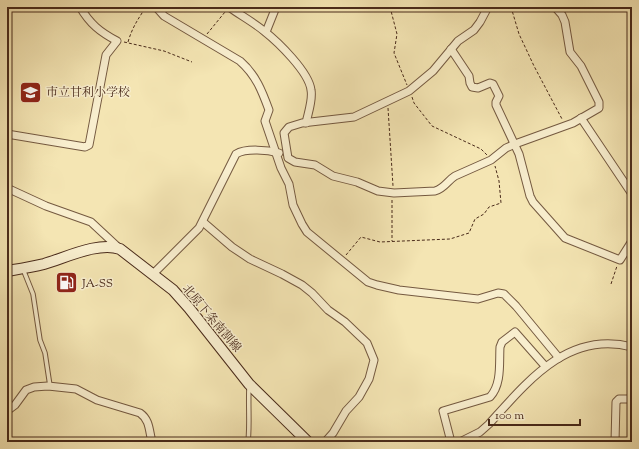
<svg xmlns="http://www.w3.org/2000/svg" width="639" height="449" font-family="'Sorts Mill Goudy','Noto Serif JP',serif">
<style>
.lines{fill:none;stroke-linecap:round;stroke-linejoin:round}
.lane-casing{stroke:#745940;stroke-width:5.5}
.street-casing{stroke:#745940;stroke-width:9}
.secondary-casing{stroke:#492a1a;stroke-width:12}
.path{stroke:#492a1a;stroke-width:1;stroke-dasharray:3 2;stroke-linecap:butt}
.lane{stroke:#f8eece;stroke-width:3.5}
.street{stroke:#f8eece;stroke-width:7}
.secondary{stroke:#f8eece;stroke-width:10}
.labels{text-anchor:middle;stroke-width:3;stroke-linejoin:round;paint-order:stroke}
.poi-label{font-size:12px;fill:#492a1a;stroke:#f8eece;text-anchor:start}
.street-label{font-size:12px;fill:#492a1a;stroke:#f8eece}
</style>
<rect width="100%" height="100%" fill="#f4e5b3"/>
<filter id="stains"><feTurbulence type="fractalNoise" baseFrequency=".005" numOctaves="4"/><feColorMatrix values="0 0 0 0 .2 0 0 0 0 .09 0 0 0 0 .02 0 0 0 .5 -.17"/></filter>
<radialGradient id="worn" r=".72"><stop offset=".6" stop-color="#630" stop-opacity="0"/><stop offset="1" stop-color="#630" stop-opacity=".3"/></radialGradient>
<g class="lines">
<defs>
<g id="lane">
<polyline points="23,269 33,294 40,340 45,353 50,386"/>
<path d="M248 442C250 424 248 406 249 387"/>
</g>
<g id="street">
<path d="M156 7 164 16 240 61C256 75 262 91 269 110L265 121 281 168 289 184 293 205 302 224 307 232 368 282 377 285 399 290 478 299 498 293 504 294 516 306 559 358"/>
<path d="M229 7C240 15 253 22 264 31 278 42 309 72 311 90 313 100 308 113 306 123"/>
<path d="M488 7 480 22 474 30 458 41 433 71 409 91 354 117 302 123 289 127 284 133 288 158 295 162 315 165 333 176 357 182 378 191 394 193 435 191C445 188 447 181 455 176L491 160 506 148 515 144 573 123 599 108V102L581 66 570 52 565 22 562 15 555 7"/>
<polyline points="266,32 276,7"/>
<polyline points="451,49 469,76 470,83 472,87 478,88 490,83 493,84 499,96 496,102 496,105 519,154 530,196 533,202 565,238 620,260 632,241"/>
<polyline points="581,118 632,194"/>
<path d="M7 134 85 147 89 145 106 55 117 41C100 32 90 24 80 7"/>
<polyline points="7,188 46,206 91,222 120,249"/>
<polyline points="203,222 232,247 250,259 282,274 302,285 312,293 328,310 345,322 367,343 374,360 369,379 359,397 346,411 333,433 325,442"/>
<path d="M153 274 199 228 236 154C246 148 268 150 279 153"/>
<path d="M7 411 15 405 26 390 34 387 48 386 76 389 97 400 140 413C150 420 149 431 152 442"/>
<polyline points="295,442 304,439"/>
<path d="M451 442 443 411 490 397C502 384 499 363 500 347L502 342 515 332 545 366"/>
<path d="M460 442 480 432 489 424C527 382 568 330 632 347"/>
<polyline points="615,442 616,402 619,399 632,399"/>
</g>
<path id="secondary" d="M7 271C19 269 32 267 44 264 65 258 99 241 120 249L173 290 189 308 249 384 308 442"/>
</defs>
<use href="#lane" class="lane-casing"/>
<use href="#street" class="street-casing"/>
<use href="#secondary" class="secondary-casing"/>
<g class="path">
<polyline points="390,7 397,34 394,53 407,85"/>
<polyline points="511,7 519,34 534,66 562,119"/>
<polyline points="207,34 225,12"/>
<polyline points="124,42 164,51 192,62"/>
<path d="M128 42C132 28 138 19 146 7"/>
<polyline points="412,97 414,103 432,126 481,149 487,155"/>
<polyline points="388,108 393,186"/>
<polyline points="392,200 392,241"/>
<polyline points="346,255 361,237 380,242 450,239 469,233 475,219 484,214 489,207 501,203 499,181 495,166"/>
<polyline points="611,284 617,266"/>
</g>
<use href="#lane" class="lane"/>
<use href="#street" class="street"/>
<use href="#secondary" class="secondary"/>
</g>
<defs>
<symbol id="school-square" viewBox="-11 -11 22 22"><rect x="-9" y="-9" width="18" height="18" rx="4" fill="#8f2418" stroke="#f8eece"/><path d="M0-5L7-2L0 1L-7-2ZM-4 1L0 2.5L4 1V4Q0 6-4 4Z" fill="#fff"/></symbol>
<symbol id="fuel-square" viewBox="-11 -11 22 22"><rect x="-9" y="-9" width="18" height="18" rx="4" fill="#8f2418" stroke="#f8eece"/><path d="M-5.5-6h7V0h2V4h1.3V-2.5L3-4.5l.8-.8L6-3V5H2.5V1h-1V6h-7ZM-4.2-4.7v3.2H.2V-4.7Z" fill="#fff"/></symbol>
</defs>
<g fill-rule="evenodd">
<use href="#school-square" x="18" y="80" width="25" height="25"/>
<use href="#fuel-square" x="54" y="270" width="25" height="25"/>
</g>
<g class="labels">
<g class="poi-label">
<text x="46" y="96">市立甘利小学校</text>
<text x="82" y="287">JA-SS</text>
</g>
<g class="street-label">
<text transform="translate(212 318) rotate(50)" y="4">北原下条南割線</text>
</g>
</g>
<rect width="639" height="449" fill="none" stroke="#f4e5b3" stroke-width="24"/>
<rect x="8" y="8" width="623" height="433" fill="none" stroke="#492a1a" stroke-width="2"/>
<rect x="12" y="12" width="615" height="425" fill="none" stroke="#492a1a"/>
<path d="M489 419v6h91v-6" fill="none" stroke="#492a1a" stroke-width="2"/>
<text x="495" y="419" font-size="12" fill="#492a1a" stroke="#f8eece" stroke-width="3" paint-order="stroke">100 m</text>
<rect width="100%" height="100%" filter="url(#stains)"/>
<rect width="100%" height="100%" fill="url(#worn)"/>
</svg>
